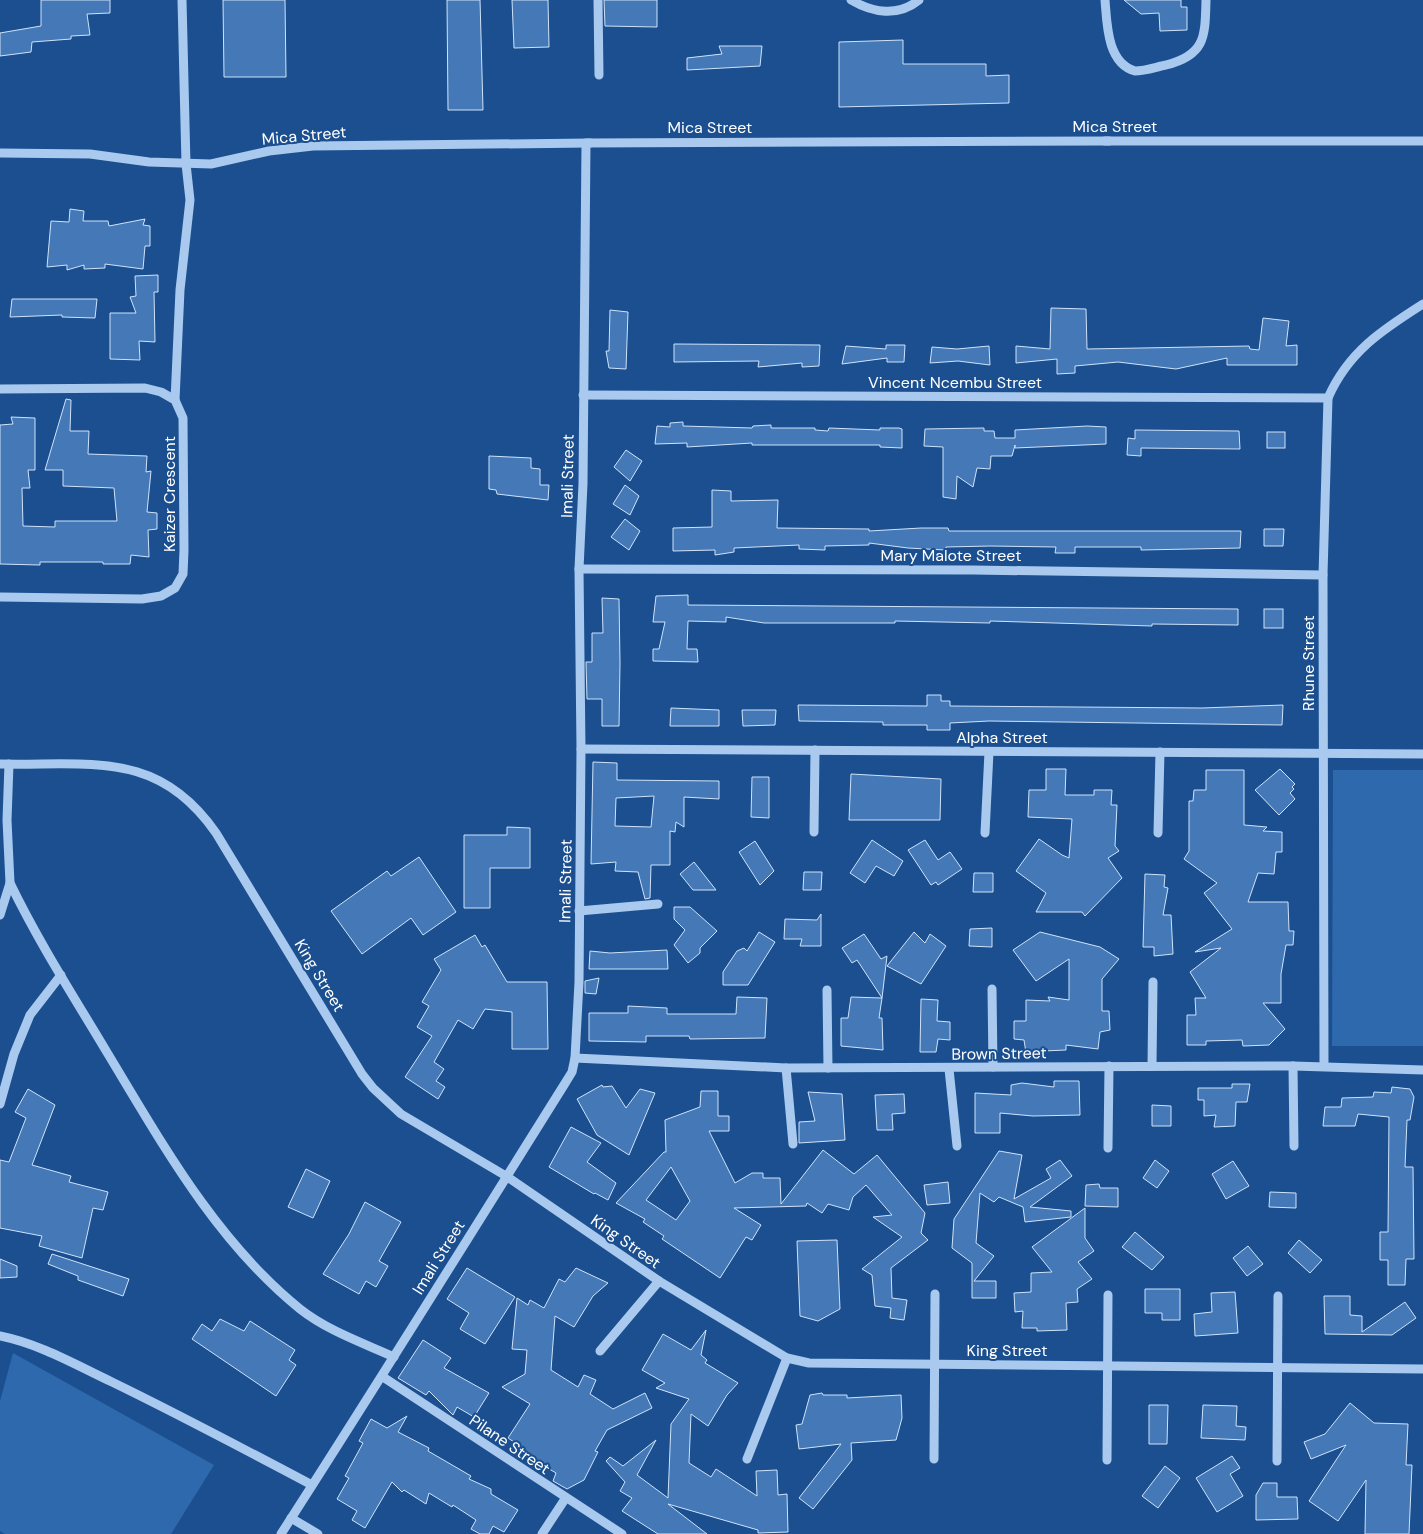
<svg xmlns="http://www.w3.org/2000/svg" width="1423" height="1534" font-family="'DM Sans',sans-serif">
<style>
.green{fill:#2e69ad}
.building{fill:#4478b7;stroke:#cfe3fa;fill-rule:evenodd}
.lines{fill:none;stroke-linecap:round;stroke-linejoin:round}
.minor{stroke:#a9c9ee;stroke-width:9}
.labels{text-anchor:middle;stroke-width:4;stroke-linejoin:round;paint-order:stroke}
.street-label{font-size:16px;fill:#fff;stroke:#1b4f8f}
</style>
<rect width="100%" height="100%" fill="#1b4f8f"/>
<g class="green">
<polygon points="1333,770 1423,770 1423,1046 1332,1046"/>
<polygon points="13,1353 214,1465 171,1534 5,1534 0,1531 0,1401"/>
</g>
<g class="building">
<polygon points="41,0 110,0 110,13 87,14 90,35 71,36 71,39 32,42 31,52 0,56 0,33 41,26"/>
<polygon points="223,0 285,0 286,77 224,77"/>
<polygon points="447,0 480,0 483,110 448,110"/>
<polygon points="512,0 548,0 549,47 514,48"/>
<polygon points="604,0 657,0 657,27 605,26"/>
<polygon points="1124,0 1181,0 1181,7 1187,7 1187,30 1160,31 1159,13 1141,14"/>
<polygon points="903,40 903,64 986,64 986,76 1009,75 1009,103 839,107 839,42"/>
<polygon points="719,46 762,46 760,66 687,70 687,58 722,54"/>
<polygon points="70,209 84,211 83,221 108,221 109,226 145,219 143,225 150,226 150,246 145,246 143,269 105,264 105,268 84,269 84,265 67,270 67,265 47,267 51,221 69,222"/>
<polygon points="158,275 158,292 154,292 155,342 139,341 140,360 110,359 110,313 136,313 130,297 136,296 135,276"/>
<polygon points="12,299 97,299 95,318 62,317 62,315 10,317"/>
<polygon points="1051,308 1086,309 1087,349 1249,346 1250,349 1259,350 1263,318 1289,321 1286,346 1297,345 1297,365 1227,365 1227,358 1176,369 1118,362 1075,366 1075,373 1057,374 1057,359 1016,363 1016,346 1050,349"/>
<polygon points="610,310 628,312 626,369 609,368 606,351 609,351"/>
<polygon points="674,344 820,345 819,366 802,367 802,363 758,367 759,361 674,362"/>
<polygon points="886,345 905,345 904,362 887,362 887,358 842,364 846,346 886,349"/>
<polygon points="989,346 990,365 958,361 930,363 932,347 957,349"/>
<polygon points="66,399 71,400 70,431 89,431 88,454 147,456 146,472 151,471 147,512 157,513 157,529 148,530 149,557 131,555 130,564 103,564 103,562 40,562 40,565 0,564 0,425 13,424 11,417 35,418 35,470 28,470 30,488 22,488 23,526 55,527 55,521 117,521 114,488 63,486 63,470 45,470"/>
<polygon points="683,422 683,426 752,428 753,426 771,425 771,428 815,428 815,430 828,431 829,428 880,430 880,428 899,428 902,429 902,448 880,447 880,445 752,445 752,443 687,447 687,443 655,444 657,426 670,427 670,423"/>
<polygon points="1087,426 1106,427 1106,444 1015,448 1015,445 1012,456 991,456 990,469 977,468 973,487 957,476 956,499 943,497 943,447 924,446 925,429 984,428 984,431 994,431 995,438 1015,438 1015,430"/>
<polygon points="1135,430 1239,431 1240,449 1141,448 1141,456 1127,455 1128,438 1135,439"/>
<rect x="1267" y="432" width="18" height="16"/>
<polygon points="626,450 642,461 630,481 614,467"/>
<polygon points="489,456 531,458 531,468 540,469 540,485 549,485 548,500 497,494 496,490 489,489"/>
<polygon points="625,485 639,496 630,515 613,504"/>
<polygon points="712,490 731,491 731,501 778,500 777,528 869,529 869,531 921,528 948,528 949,531 1241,531 1240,548 1141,550 1141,547 1075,547 1075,553 1055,553 1056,547 990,546 946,547 946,550 908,548 869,543 869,545 825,546 825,550 799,549 799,545 734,548 734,552 715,555 715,550 673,551 673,528 712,527"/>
<polygon points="625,519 640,531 629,550 611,537"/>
<polygon points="1264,529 1284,529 1283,546 1264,546"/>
<polygon points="688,595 688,605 1238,609 1238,625 1152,624 1152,626 990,621 990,623 895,621 895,623 764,623 726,617 726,622 688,621 687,649 697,649 698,662 653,661 653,649 659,649 665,622 653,622 656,596"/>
<polygon points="602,598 619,599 620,663 619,726 602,726 602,699 587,699 586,662 592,662 592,633 603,633"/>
<rect x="1264" y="609" width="19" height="19"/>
<polygon points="927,695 941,695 941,701 950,701 950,706 1202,708 1283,705 1282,725 989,721 950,723 950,730 927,730 927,725 883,725 883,722 799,721 798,705 927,706"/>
<polygon points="671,708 719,710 719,726 670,726"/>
<polygon points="742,710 776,710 775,725 743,726"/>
<path d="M593 762 617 763V780L719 781V799L684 797V827L676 822 675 832 670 831V865H651L650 898 645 899 638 872 615 871 616 862 591 864ZM654 796 651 827 615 826 616 798Z"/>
<polygon points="1046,769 1066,769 1065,795 1094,795 1094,790 1112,790 1111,805 1117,805 1115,846 1119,851 1108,858 1122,878 1085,916 1082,912 1036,912 1046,893 1016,871 1039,839 1062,855 1069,858 1072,819 1028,817 1029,790 1046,790"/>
<polygon points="1280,769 1295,784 1292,787 1294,789 1290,793 1295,799 1279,815 1255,790"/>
<polygon points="1206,770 1244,770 1244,825 1267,827 1263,831 1282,832 1282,852 1276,852 1274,874 1258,873 1248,902 1288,902 1289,931 1294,931 1293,945 1286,945 1281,974 1281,1003 1263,1003 1285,1029 1269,1045 1243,1046 1242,1040 1206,1041 1206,1045 1187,1045 1187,1015 1196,1015 1195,998 1206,998 1190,972 1221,948 1195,952 1232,929 1204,893 1217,883 1184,859 1189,851 1189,801 1193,801 1194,790 1206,790"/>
<polygon points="851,774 941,779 940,820 849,820"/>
<polygon points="752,777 769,777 769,818 751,817"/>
<polygon points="507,827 530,828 530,868 490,868 490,908 464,908 464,835 507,835"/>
<polygon points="872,840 903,861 894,876 876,866 865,883 850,873"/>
<polygon points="925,840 938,860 950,852 962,869 938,885 936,882 931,885 908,850"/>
<polygon points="755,841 774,871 760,885 739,852"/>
<polygon points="419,857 456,912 423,935 411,918 362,954 331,911 387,871 391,876"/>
<polygon points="694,862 716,890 693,890 680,874"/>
<polygon points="804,872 822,872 821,890 803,890"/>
<polygon points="974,873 993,873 993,892 973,892"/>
<polygon points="1145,874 1165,875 1164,887 1168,888 1163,915 1171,915 1173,954 1154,956 1154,947 1143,947"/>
<polygon points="674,907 690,907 717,931 700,948 700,953 688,963 674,945 685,930 674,919"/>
<polygon points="821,914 821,946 800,946 802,939 784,939 785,919 817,920"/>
<polygon points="992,928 992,947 969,946 970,929"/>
<polygon points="759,932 775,942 748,985 723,985 723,972 737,951 744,948 747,951"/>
<polygon points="914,932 925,943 930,934 946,946 921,984 887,966"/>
<polygon points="1040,932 1100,947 1119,959 1102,979 1102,1011 1109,1011 1110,1030 1100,1032 1098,1049 1066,1045 1066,1050 1043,1051 1043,1055 1026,1053 1024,1040 1014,1039 1014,1021 1026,1021 1026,1000 1050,1001 1048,997 1069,1000 1069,959 1036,981 1013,950"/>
<polygon points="864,934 881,959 887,956 882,998 857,960 852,963 842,948"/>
<polygon points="475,935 482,947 485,945 507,982 547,982 548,1049 512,1049 512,1012 485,1009 473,1029 458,1020 434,1062 444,1069 436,1081 445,1087 438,1099 405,1077 432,1036 417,1027 429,1006 422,1002 441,970 434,959"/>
<polygon points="667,950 668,969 589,969 590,951 610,953"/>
<polygon points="599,978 596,994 585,993 585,981"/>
<polygon points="737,997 767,998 765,1038 690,1039 689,1036 646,1036 646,1042 589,1041 589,1013 628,1013 628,1006 667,1008 667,1014 736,1014"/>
<polygon points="851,997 882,998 879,1018 882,1018 883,1050 841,1046 841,1018 848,1018"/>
<polygon points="921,999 938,1000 937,1021 950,1022 950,1040 938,1039 936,1052 920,1052"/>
<polygon points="1054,1081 1079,1081 1080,1115 1033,1116 1000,1113 1000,1133 975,1133 975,1093 1011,1095 1011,1085 1022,1083 1054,1087"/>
<polygon points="1232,1084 1250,1084 1247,1102 1236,1102 1235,1126 1214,1127 1216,1115 1204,1116 1204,1100 1198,1100 1198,1088 1232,1088"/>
<polygon points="602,1085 603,1087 612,1086 626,1108 640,1089 655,1093 629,1155 597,1135 577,1099"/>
<polygon points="1392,1087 1410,1089 1414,1097 1410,1120 1407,1120 1405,1167 1413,1167 1414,1259 1406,1259 1405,1285 1388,1285 1388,1260 1380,1260 1380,1232 1388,1232 1389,1117 1358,1114 1355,1126 1323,1126 1325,1107 1341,1107 1342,1098 1373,1097 1374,1092 1391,1093"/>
<polygon points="28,1089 55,1105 32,1165 71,1176 69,1182 108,1192 103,1210 93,1208 82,1258 39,1246 42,1236 0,1228 0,1160 9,1162 26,1118 15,1112"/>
<path d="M701 1091H718V1116H729V1131H709L735 1183 752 1173H763V1178H780L781 1204 823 1150 854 1174 877 1155 925 1213 921 1233 928 1240 891 1268 892 1298 907 1300 904 1320 890 1318 891 1308 875 1306 872 1275 862 1269 902 1237 873 1217 892 1215 866 1185 853 1197 849 1210 828 1204 822 1213 807 1203 806 1206 734 1208 761 1225 752 1240 746 1237 720 1278 662 1239 664 1236 643 1222 645 1219 616 1203 664 1152H666L665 1120 700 1107ZM671 1167 690 1201 676 1220 646 1200Z"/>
<polygon points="808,1092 842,1094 845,1140 799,1143 799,1122 815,1121"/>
<polygon points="904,1094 905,1113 892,1114 893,1130 877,1130 875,1095"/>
<polygon points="1152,1105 1171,1106 1171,1126 1152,1126"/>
<polygon points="571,1127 601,1143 587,1162 616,1183 608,1200 595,1193 594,1194 549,1167"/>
<polygon points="999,1151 1022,1155 1014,1199 1051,1178 1046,1169 1060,1160 1072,1176 1030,1207 1071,1211 1071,1217 1025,1222 1023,1207 999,1197 994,1202 980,1193 976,1243 994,1256 974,1281 996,1281 996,1298 972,1298 972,1263 952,1248 954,1219"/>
<polygon points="1155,1160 1169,1171 1157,1188 1143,1178"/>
<polygon points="1233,1161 1249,1186 1226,1199 1212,1174"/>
<polygon points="306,1169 330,1181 313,1218 288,1207"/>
<polygon points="948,1182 950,1203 927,1205 924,1185"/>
<polygon points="1099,1184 1100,1188 1118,1188 1118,1207 1085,1206 1086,1185"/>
<polygon points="1270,1192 1296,1193 1296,1208 1269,1207"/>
<polygon points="365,1202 401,1222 379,1261 388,1266 376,1287 366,1281 359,1294 323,1274 349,1234"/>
<polygon points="1085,1208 1085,1238 1094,1251 1078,1262 1092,1279 1077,1289 1078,1302 1066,1303 1067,1330 1037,1331 1037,1328 1022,1328 1023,1311 1015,1312 1014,1293 1031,1292 1031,1273 1052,1272 1032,1247"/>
<polygon points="1135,1232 1164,1257 1152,1270 1122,1247"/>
<polygon points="837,1240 840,1309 818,1321 800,1316 797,1241"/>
<polygon points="1299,1240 1322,1260 1310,1273 1288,1253"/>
<polygon points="1248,1246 1263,1264 1247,1276 1233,1258"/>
<polygon points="52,1254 129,1279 123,1296 78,1280 78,1276 48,1264"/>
<polygon points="0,1259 17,1266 17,1277 0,1278"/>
<polygon points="467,1268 515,1297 485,1344 460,1329 469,1313 447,1299"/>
<polygon points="576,1268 608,1283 593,1296 574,1327 555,1316 551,1370 578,1387 584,1375 596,1380 590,1394 613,1409 645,1393 652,1408 607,1430 595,1451 598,1452 584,1480 567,1489 553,1481 556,1473 522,1453 523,1448 508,1438 530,1404 502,1387 525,1374 527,1350 512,1349 517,1298 528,1305 530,1300 544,1308 559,1279 565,1282"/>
<polygon points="1145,1289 1180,1289 1180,1320 1162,1320 1162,1313 1145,1313"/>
<polygon points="1235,1292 1238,1333 1195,1336 1194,1314 1212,1312 1211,1293"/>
<polygon points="1324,1296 1350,1296 1350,1315 1362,1316 1362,1332 1405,1302 1416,1318 1392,1335 1325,1334"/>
<polygon points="220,1319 244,1331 250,1321 295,1350 289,1360 296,1365 276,1396 192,1339 202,1324 212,1331"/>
<polygon points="706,1330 701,1355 707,1360 705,1363 738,1383 727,1395 708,1426 691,1414 689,1463 711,1477 716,1469 757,1496 756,1471 777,1470 778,1495 787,1494 788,1532 758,1533 758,1530 668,1504 707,1534 658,1534 622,1511 632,1498 620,1491 625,1482 606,1461 610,1457 623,1466 656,1440 637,1475 668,1498 671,1424 689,1399 656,1388 665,1383 642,1370 663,1334 691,1350"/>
<polygon points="423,1340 451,1358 444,1368 489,1393 474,1417 457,1407 453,1415 429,1391 426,1395 398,1378"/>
<polygon points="822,1393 823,1395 847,1395 847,1398 901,1395 902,1418 896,1440 851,1443 852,1460 813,1509 799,1498 841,1444 799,1449 796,1425 802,1424 810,1395"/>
<polygon points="1350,1403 1374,1423 1408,1424 1406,1465 1412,1465 1409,1534 1365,1534 1366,1480 1338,1521 1309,1501 1346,1445 1311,1459 1304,1442 1325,1434"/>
<polygon points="1149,1405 1168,1405 1167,1444 1149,1444"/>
<polygon points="1203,1405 1237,1406 1236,1426 1246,1427 1245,1440 1201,1438"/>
<polygon points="407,1416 398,1432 429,1448 428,1451 471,1476 469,1479 491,1489 491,1494 518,1510 504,1532 493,1526 489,1534 480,1534 471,1529 476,1520 453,1505 452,1507 429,1493 426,1504 404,1490 402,1492 392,1482 365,1528 352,1520 357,1511 337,1499 349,1478 345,1476 363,1443 359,1441 371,1419 387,1428"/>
<polygon points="1232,1456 1240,1468 1230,1474 1243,1496 1217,1512 1196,1478"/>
<polygon points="1165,1466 1180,1478 1158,1508 1142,1496"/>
<polygon points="1263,1483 1277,1483 1277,1497 1297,1497 1298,1519 1256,1520 1256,1495"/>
</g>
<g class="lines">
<g class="minor">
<polyline points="598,0 599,75"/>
<path d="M851 0C873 13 898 17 919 0"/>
<path d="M1105 0C1107 24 1107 63 1135 71 1145 71 1156 67 1166 65 1206 55 1205 36 1206 0"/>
<polyline points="1105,141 1423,141"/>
<polyline points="0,153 90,154 149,162 211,164 269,151 313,146 590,143"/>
<polyline points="0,389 145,388 161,392 175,400 183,418 184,550 183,574 175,588 161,596 142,599 0,597"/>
<polyline points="583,395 1328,398"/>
<polyline points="175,400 180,290 190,200 186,164 182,0"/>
<polyline points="579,569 973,570 1323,575"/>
<polyline points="581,749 1423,754"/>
<path d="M0 764C90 766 158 749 216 833L362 1074 373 1088 401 1114 506 1176 659 1281 787 1358 809 1363 1423 1369"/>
<polyline points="814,832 815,750"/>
<polyline points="985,833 989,752"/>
<polyline points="1158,833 1160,752"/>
<path d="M10 883C39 943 74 997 108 1054 163 1145 216 1241 300 1309 328 1331 363 1343 394 1357"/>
<polyline points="579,911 658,904"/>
<polyline points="0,915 10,883 7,820 9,764"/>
<polyline points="992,989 993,1067"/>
<polyline points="827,990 828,1068"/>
<polyline points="575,1058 786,1068 1293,1066 1423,1070"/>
<polyline points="1152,1066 1153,982"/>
<polyline points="1293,1066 1294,1146"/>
<path d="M1324 1066 1323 575 1328 398C1348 352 1382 330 1423 304"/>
<polyline points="786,1068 793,1144"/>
<polyline points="949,1069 957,1146"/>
<polyline points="0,1104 14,1054 30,1015 61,975"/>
<polyline points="1108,1148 1109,1066"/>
<path d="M0 1336C40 1344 76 1365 112 1382 180 1415 246 1450 312 1485"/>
<polyline points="600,1351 659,1281"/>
<polyline points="383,1377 622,1534"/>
<polyline points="747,1459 787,1358"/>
<polyline points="934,1459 935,1294"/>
<polyline points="1107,1460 1108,1295"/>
<polyline points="1277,1461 1278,1296"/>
<polyline points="291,1518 318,1534"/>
<path d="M281 1534C377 1385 470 1235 564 1085L572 1072 575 1058 579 982 581 749 579 569 583 484 586 143 1109 141"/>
<polyline points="542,1534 565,1499"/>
</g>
</g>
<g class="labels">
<g class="street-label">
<text x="1115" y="132">Mica Street</text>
<text x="710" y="133">Mica Street</text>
<text transform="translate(304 135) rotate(-5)" y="6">Mica Street</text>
<text x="955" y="388">Vincent Ncembu Street</text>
<text transform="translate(567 476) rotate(-89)" y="6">Imali Street</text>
<text transform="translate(169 494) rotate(-90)" y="6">Kaizer Crescent</text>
<text x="951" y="561">Mary Malote Street</text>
<text transform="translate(1308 663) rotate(-90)" y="6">Rhune Street</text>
<text x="1002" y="743">Alpha Street</text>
<text transform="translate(565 881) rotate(-89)" y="6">Imali Street</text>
<text transform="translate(320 975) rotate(59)" y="6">King Street</text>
<text transform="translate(999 1053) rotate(-1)" y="6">Brown Street</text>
<text transform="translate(626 1241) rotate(35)" y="6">King Street</text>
<text transform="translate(438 1257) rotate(-58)" y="6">Imali Street</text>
<text x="1007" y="1356">King Street</text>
<text transform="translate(510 1444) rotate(34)" y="6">Pilane Street</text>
</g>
</g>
</svg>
